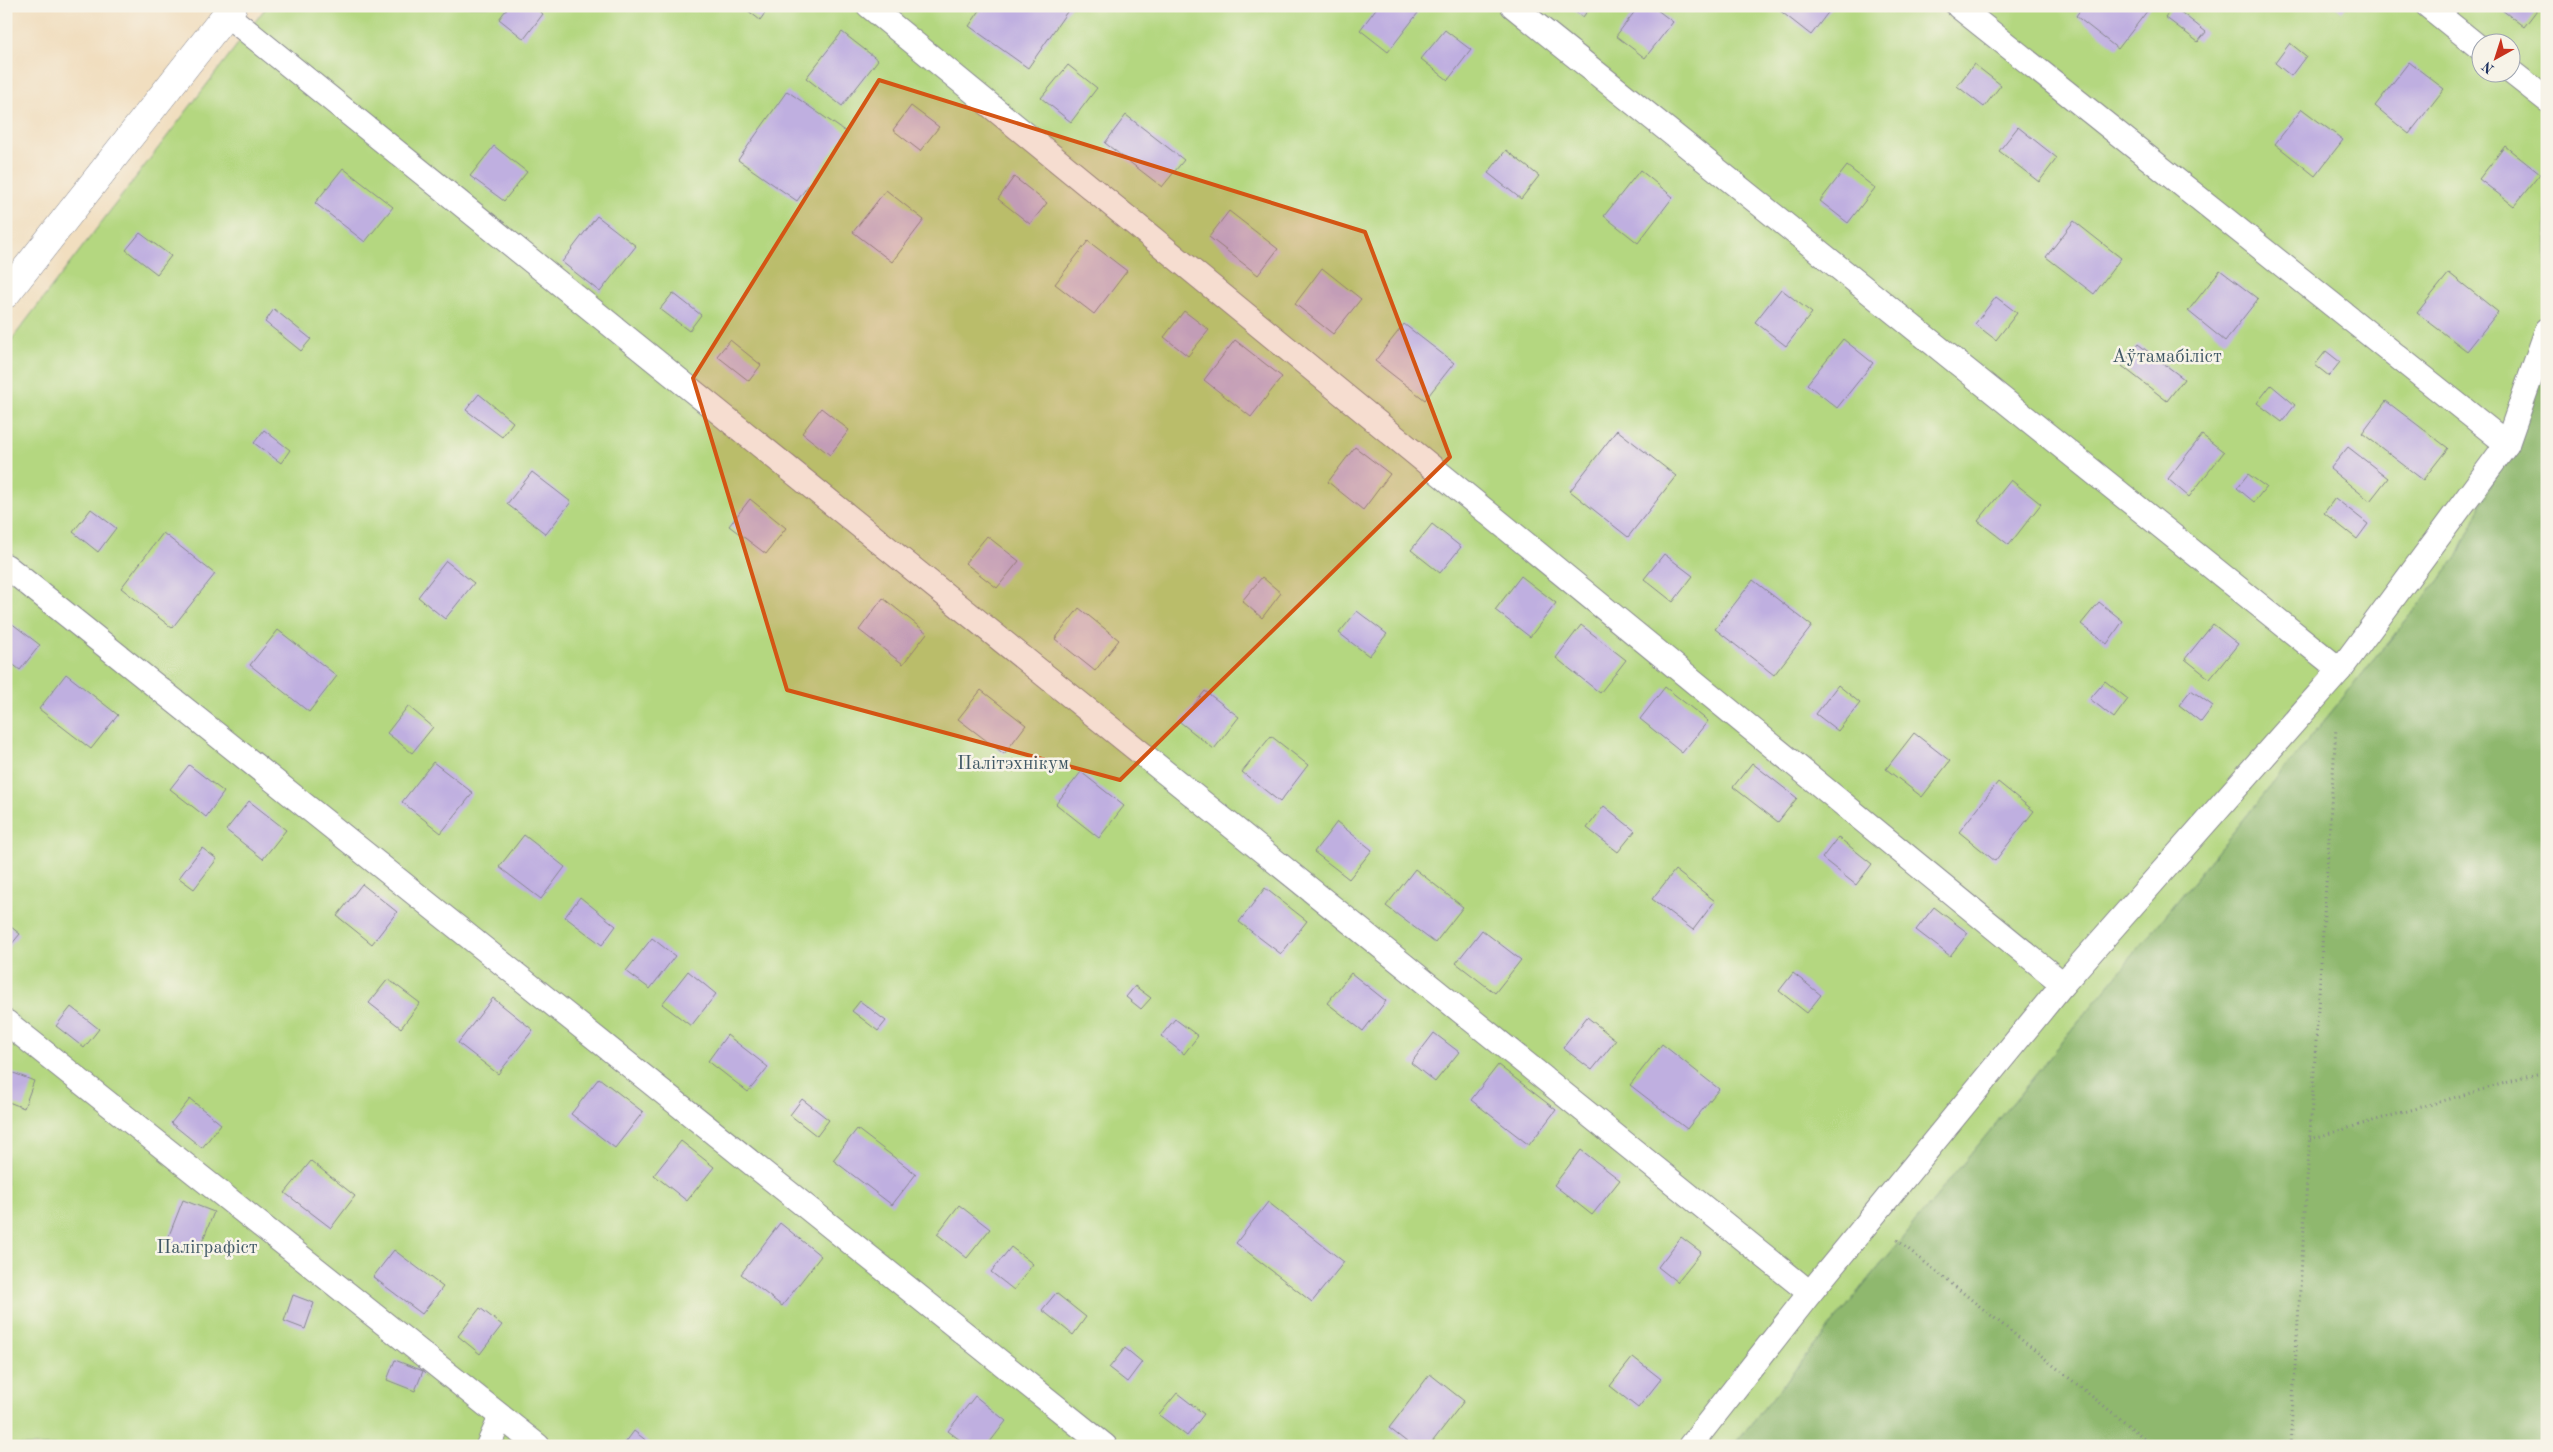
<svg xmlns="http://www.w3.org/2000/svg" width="2553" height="1452" font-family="'Old Standard TT',serif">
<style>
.green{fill:#b4d780;stroke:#68836f;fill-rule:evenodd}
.forest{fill:#8fb86e;stroke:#557466}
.building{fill:#bfafe0}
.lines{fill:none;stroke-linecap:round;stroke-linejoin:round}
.lane-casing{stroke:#86868e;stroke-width:26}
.street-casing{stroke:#86868e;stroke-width:29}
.path{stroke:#86868e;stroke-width:3;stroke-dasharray:1 4;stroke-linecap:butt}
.lane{stroke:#fff;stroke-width:24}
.street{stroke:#fff;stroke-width:28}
.marked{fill:#d45514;fill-opacity:0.2;stroke:#d45514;stroke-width:4;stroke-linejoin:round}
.labels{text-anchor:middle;stroke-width:5;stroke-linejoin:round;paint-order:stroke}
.park-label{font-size:19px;fill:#415966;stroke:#f7f3e8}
</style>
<rect width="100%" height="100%" fill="#f7f3e8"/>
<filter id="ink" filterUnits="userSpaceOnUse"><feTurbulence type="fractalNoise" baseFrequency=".02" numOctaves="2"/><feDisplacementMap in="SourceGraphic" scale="10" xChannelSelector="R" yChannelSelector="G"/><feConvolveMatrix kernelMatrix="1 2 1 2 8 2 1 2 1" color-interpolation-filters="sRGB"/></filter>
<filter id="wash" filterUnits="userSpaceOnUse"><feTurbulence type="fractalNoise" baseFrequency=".0096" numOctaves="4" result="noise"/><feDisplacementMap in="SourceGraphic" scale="20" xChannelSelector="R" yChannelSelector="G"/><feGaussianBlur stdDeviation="1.12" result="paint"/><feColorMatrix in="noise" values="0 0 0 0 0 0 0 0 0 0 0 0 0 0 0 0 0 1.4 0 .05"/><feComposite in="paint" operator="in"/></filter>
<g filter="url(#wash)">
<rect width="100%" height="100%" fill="#f1debf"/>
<path class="green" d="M267 6H2547V365L2456 559 1733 1446H6V347ZM2480 42H2510V72H2480Z"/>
<polygon class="forest" points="2547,365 2547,1446 1733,1446 2456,559"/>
<g id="blocks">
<g class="building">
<polygon points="509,6 534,6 543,14 524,39 499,19"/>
<polygon points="742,6 770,6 760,20"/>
<polygon points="983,6 1071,6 1028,68 969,26"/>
<polygon points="1378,6 1409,6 1418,13 1388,52 1360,30"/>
<polygon points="1568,6 1591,6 1583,17"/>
<polygon points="1639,6 1652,6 1673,22 1645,58 1616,36"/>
<polygon points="1774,6 1833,6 1811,35"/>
<polygon points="2083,6 2151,6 2118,49 2076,16"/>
<polygon points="2173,6 2206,32 2198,42 2165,17"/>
<polygon points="2336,6 2346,6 2342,11"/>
<polygon points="2497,6 2540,6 2524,27"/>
<polygon points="1445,30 1471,50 1448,80 1421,59"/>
<polygon points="842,32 878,60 842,106 806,78"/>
<polygon points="2290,43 2306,56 2291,76 2275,63"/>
<polygon points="2409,62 2444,89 2409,134 2375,106"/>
<polygon points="1974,64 2001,85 1984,107 1957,86"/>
<polygon points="1068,65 1097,88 1071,122 1041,98"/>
<polygon points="787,91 846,132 797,201 738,160"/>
<polygon points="911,106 939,127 920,151 893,130"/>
<polygon points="2302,109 2343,140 2315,176 2275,144"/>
<polygon points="1126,115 1184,160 1162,187 1105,143"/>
<polygon points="2018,127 2057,158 2039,182 1999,151"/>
<polygon points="494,146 527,172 504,201 470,176"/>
<polygon points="2505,146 2540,174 2514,206 2479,179"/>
<polygon points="1506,150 1539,176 1521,199 1488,173"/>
<polygon points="1847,166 1875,188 1848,223 1820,201"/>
<polygon points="343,168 393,207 365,242 315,203"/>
<polygon points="1640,170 1673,197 1638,243 1604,216"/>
<polygon points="1014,177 1047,203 1030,224 998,199"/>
<polygon points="886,190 924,220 892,262 853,232"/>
<polygon points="1229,211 1278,249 1258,275 1209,237"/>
<polygon points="597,216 636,246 600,292 562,262"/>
<polygon points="2074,221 2121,258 2094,294 2046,257"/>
<polygon points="140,233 171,256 157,274 126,250"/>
<polygon points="1088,241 1127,271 1094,314 1055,284"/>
<polygon points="1322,268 1361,299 1333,334 1295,304"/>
<polygon points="2220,270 2258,299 2225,341 2188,311"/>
<polygon points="2449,273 2498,312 2467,351 2417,313"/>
<polygon points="1781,289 1812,313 1786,346 1755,322"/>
<polygon points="673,293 701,315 689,331 660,309"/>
<polygon points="1996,297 2017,313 1996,340 1975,324"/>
<polygon points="274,309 311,339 301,351 265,322"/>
<polygon points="1184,311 1209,330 1188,356 1164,337"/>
<polygon points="1404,324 1454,363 1425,400 1375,361"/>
<polygon points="1843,339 1873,363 1837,408 1807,384"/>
<polygon points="730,340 761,365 749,381 717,356"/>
<polygon points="1235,340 1282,377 1251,417 1204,380"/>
<polygon points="2138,344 2184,379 2167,401 2122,366"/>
<polygon points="2326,351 2340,362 2329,376 2315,365"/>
<polygon points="2271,385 2295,405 2282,422 2257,403"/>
<polygon points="479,394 513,422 502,437 466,410"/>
<polygon points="2386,401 2448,448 2423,480 2362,433"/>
<polygon points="821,408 849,430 830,455 802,433"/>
<polygon points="264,430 290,450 281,463 254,443"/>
<polygon points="1617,430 1676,476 1628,537 1570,491"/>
<polygon points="2202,435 2224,452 2189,497 2168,479"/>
<polygon points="1355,447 1390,474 1363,510 1328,482"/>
<polygon points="2348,447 2388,478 2370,501 2330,469"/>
<polygon points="532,472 571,502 546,534 507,504"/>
<polygon points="2248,474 2266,487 2254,502 2237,488"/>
<polygon points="2011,480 2041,504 2009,545 1978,521"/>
<polygon points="2335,498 2368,524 2357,539 2324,513"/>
<polygon points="750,499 786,528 766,554 729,526"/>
<polygon points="91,509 116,528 98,552 73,532"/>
<polygon points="1432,524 1461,547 1440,573 1411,550"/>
<polygon points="163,533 215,574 172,628 121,588"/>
<polygon points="987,536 1019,561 997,588 965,563"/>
<polygon points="1664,554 1693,576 1673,602 1644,579"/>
<polygon points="446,561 474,583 445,619 418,597"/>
<polygon points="1521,576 1556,603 1530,637 1495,610"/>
<polygon points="1262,577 1281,593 1262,618 1242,601"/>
<polygon points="1753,580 1812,626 1774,675 1715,629"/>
<polygon points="883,598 927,633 903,664 859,630"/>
<polygon points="2099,602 2123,621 2107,644 2081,624"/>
<polygon points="1079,608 1119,640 1095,671 1055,639"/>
<polygon points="1357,611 1387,634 1369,656 1339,633"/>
<polygon points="6,619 40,645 20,670 6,659"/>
<polygon points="2213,624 2238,644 2210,679 2185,659"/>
<polygon points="1581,625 1626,660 1600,693 1556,658"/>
<polygon points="278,630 337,676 309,712 250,665"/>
<polygon points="66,674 118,715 91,749 39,709"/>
<polygon points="2105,681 2128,699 2114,718 2090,699"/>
<polygon points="1838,685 1860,703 1838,731 1816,714"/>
<polygon points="1665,687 1708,721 1682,753 1640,719"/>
<polygon points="981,690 1026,725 1004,754 958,719"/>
<polygon points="2191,690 2213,706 2201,722 2179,705"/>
<polygon points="1205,691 1239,717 1214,749 1180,722"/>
<polygon points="408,706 433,727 412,753 387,733"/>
<polygon points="1914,733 1950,761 1922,797 1886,769"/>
<polygon points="1271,736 1308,765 1280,802 1242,772"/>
<polygon points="433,762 473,793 441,833 402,802"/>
<polygon points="1752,763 1797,798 1778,822 1733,787"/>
<polygon points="189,765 224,792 206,817 170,789"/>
<polygon points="1081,772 1124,806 1099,838 1056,804"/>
<polygon points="1998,782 2034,811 1995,861 1959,832"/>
<polygon points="249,801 286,830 263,859 226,830"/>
<polygon points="1604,806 1635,831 1618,852 1587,828"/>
<polygon points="1337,822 1372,850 1349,879 1314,852"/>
<polygon points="524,835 565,867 541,899 499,867"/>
<polygon points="1838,837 1872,864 1856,885 1822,858"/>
<polygon points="202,848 217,859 194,889 179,878"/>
<polygon points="1415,869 1463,907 1435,943 1386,906"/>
<polygon points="1675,870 1715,901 1693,930 1652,899"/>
<polygon points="362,884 397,912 372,944 337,916"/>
<polygon points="1265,888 1307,921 1281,954 1239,922"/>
<polygon points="580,897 616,926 602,945 565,917"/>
<polygon points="1934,907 1968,933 1950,956 1916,930"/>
<polygon points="6,923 20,934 6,951"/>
<polygon points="1482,930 1521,960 1495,993 1456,963"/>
<polygon points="652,938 675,956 650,989 626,971"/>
<polygon points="688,971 716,994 691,1026 662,1004"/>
<polygon points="1351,973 1386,1001 1363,1031 1327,1003"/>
<polygon points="1793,973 1821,995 1807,1013 1779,991"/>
<polygon points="388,979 420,1003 401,1028 369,1003"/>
<polygon points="1135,986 1151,998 1141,1009 1126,997"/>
<polygon points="493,998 533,1030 498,1074 458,1043"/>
<polygon points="860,1001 886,1021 878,1031 852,1011"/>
<polygon points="71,1007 99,1029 84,1048 56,1026"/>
<polygon points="1587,1017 1616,1040 1592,1070 1563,1048"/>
<polygon points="1175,1019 1198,1036 1184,1054 1161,1036"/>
<polygon points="1434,1033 1459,1052 1435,1082 1411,1063"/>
<polygon points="727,1035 768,1067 748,1092 708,1061"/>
<polygon points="1662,1044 1719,1089 1687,1129 1630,1085"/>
<polygon points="1498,1065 1556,1110 1529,1145 1471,1100"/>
<polygon points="6,1070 34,1081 24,1108 6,1101"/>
<polygon points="599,1078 643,1112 615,1148 571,1114"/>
<polygon points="190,1099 221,1124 202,1148 171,1123"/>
<polygon points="802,1099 829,1120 817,1136 790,1115"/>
<polygon points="857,1129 916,1174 892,1205 833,1160"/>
<polygon points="681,1141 714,1167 687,1201 654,1175"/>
<polygon points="1581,1150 1620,1180 1592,1215 1554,1185"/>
<polygon points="311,1161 355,1196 331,1228 285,1193"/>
<polygon points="183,1200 214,1212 197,1255 166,1243"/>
<polygon points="1268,1202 1344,1262 1312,1302 1236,1243"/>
<polygon points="959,1205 990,1229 967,1258 937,1234"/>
<polygon points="780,1223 821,1256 782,1306 741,1274"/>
<polygon points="1681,1237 1701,1252 1677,1282 1658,1267"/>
<polygon points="1011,1247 1033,1264 1014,1290 991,1272"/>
<polygon points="394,1250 443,1287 422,1314 373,1277"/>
<polygon points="1056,1293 1086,1317 1073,1335 1042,1310"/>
<polygon points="293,1295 314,1303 305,1329 284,1321"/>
<polygon points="480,1308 502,1325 480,1354 458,1336"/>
<polygon points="1125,1348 1142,1362 1127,1382 1109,1368"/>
<polygon points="1633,1357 1661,1379 1638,1408 1610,1386"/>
<polygon points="395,1360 423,1371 415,1391 387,1380"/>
<polygon points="1430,1374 1464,1401 1429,1446 1412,1446 1389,1428"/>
<polygon points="1177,1393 1204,1414 1187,1436 1159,1415"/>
<polygon points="975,1396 1006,1421 987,1446 968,1446 948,1431"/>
<polygon points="634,1431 653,1446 623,1446"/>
</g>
</g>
</g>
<g filter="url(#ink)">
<use href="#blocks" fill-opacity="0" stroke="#86868e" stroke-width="1"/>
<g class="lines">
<defs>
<g id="lane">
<polyline points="869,6 2063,984"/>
<polyline points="1513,6 2340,670"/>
<polyline points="1958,6 2507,444"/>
<polyline points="2428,6 2480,48"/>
<polyline points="227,15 1810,1293"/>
<polyline points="2510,71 2547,100"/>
<polyline points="6,566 1105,1446"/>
<polyline points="6,1022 538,1446"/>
<polyline points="488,1446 501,1417"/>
<polyline points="1690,1446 1810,1293 2063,984 2340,670 2507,444 2547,330"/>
</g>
<polyline id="street" points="6,294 233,6"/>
</defs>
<use href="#lane" class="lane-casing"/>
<use href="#street" class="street-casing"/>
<g class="path">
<polyline points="2310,1139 2547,1071"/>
<polyline points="1897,1240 2154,1446"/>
<polyline points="2290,1446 2336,728"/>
</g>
<use href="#lane" class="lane"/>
<use href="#street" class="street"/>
</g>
</g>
<path class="marked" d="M879 80 1365 232 1450 457 1120 780 787 690 693 378Z"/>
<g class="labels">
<g class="park-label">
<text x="2167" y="362">Аўтамабіліст</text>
<text x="1013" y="769">Палітэхнікум</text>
<text x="207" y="1253">Паліграфіст</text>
</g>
</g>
<rect width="2553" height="1452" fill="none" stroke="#f7f3e8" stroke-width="25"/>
<g transform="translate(2496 58) rotate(219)"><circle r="24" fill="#f7f3e8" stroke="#9fa5b1"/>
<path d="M0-4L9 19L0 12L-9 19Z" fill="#c8321e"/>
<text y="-8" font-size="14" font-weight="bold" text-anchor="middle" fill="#1b2f5e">N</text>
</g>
</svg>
